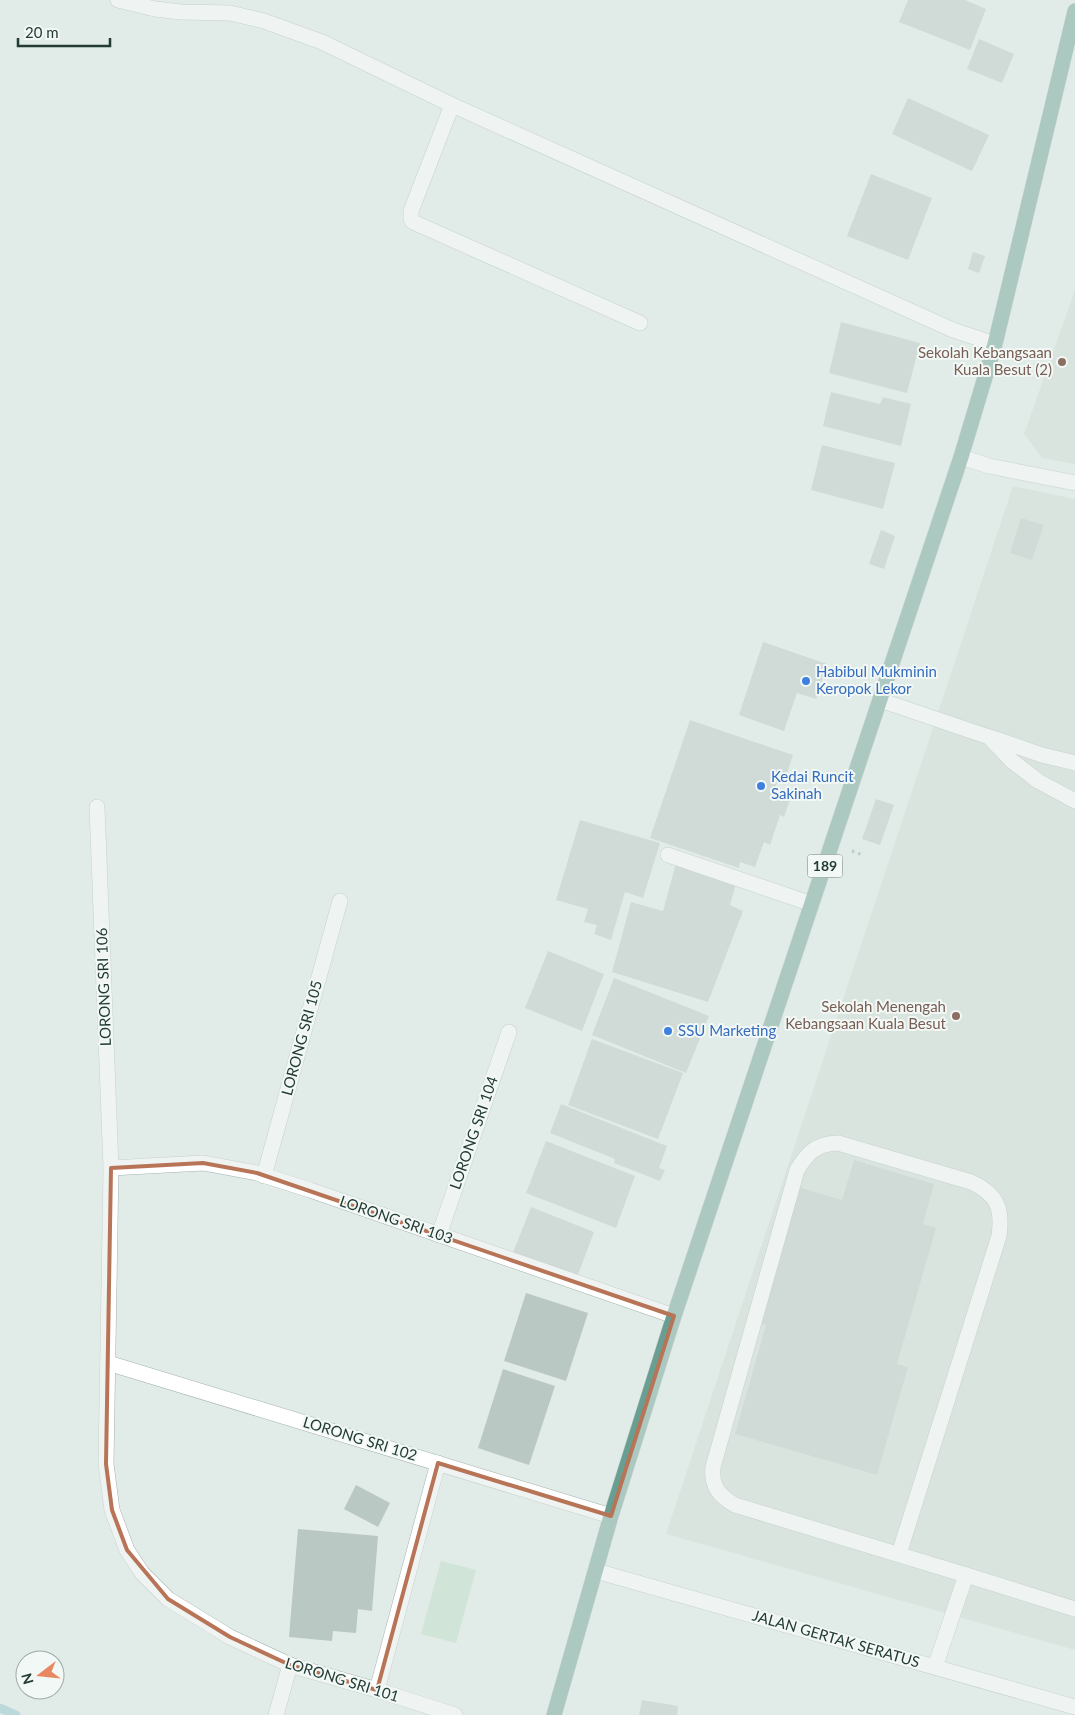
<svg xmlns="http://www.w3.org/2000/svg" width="1075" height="1715" font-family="Lato,sans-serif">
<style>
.built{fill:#d0dbd6}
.green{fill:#bcdbc5}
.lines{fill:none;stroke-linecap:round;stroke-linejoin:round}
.stream{stroke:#8dc1cd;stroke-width:9}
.building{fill:#bac8c3}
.lane-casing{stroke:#a4b3ae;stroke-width:16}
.street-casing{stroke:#a4b3ae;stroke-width:16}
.primary-casing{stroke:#c1c8c6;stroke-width:16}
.path{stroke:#84ada1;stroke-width:3;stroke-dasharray:2.5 4;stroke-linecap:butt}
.lane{stroke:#fff;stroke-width:15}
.street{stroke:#fff;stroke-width:15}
.primary{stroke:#699e92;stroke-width:15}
.marked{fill:none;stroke:#b87456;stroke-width:4;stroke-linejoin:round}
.education-dot{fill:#8d6e63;stroke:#f2f8f5;stroke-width:2}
.shop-dot{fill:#3f7fe0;stroke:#f2f8f5;stroke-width:2}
.labels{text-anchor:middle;stroke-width:4;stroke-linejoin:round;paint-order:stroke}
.shield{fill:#f2f8f5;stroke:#61746f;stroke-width:1}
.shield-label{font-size:14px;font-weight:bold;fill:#233b35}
.education-label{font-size:15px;fill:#785e54;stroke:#f2f8f5;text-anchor:end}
.shop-label{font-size:15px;fill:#366cbe;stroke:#f2f8f5;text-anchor:start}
.street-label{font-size:15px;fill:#233b35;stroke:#f2f8f5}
</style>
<rect width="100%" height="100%" fill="#e1ebe7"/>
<g class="built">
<polygon points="1075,290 1075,464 1042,458 1024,434"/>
<polygon points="1013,486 1075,499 1075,1650 666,1534"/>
</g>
<polygon class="green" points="441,1561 476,1570 456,1643 421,1634"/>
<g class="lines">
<polyline class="stream" points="0,1708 16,1715"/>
</g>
<g class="building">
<polygon points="908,0 965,0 986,9 970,50 899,22"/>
<polygon points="979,39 1014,54 1002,83 967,69"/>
<polygon points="908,98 989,135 972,171 892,134"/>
<polygon points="871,174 932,198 908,260 847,236"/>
<polygon points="973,252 985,256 979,273 968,269"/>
<polygon points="841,322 920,343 907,393 829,373"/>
<polygon points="831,392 880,404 883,397 911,404 901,446 823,426"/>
<polygon points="822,445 895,463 883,509 811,490"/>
<polygon points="1021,518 1044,525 1032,560 1010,553"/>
<polygon points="881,530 895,536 884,569 869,564"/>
<polygon points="763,642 827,664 816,699 797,693 784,731 739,715"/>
<polygon points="690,720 793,755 784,782 778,780 774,792 791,797 784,817 780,815 770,845 764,842 755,867 740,862 739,868 650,838"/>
<polygon points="876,799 894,805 880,845 862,839"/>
<polygon points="580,820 660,843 643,898 625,892 611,940 594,934 597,925 584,922 588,909 556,900"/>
<polygon points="676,863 737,880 730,905 743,911 708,1002 612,972 631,902 663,911"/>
<polygon points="548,951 604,974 582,1031 525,1008"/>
<polygon points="614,978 709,1016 686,1073 592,1035"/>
<polygon points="592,1039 683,1073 658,1139 568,1105"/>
<polygon points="561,1104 667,1146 659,1168 665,1170 660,1181 614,1163 615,1159 550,1133"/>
<polygon points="546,1141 635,1176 616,1228 526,1193"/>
<polygon points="854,1160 934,1184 923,1224 936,1228 897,1364 908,1367 877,1475 735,1434 766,1325 760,1323 798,1187 842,1200"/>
<polygon points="531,1207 594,1232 576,1280 512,1255"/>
<polygon points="526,1293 588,1313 566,1381 504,1361"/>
<polygon points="503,1369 555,1386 529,1465 478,1448"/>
<polygon points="356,1485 390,1503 378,1527 344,1509"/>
<polygon points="298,1529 378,1536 372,1611 358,1609 356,1633 333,1631 332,1641 289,1637"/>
<polygon points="642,1700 678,1706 677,1715 639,1715"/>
</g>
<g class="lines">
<defs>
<g id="lane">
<polyline points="452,105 411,211 411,219 413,222 640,323"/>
<polyline points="880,700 989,737 1012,761 1038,781 1075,801"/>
<polyline points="993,738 1042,755 1075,763"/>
<polyline points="668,855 812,904"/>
<path d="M899 1554 999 1236C1003 1208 997 1194 971 1182L838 1143C816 1144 808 1152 797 1170L713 1467C711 1486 719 1496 735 1505L966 1575"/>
<polyline points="935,1667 966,1575 1075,1609"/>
</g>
<g id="street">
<polyline points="118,0 155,9 181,12 230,13 264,21 322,42 452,105 953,330 995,344"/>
<polyline points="961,457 989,466 1075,483"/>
<polyline points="97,807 111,1168 106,1464 112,1510 127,1550 142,1573 168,1599 230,1637 290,1665 377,1690 455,1715"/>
<polyline points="111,1168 203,1163 257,1173 310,1190 674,1316"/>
<polyline points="264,1176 340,901"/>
<polyline points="439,1235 509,1032"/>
<polyline points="108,1363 611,1516"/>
<polyline points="596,1571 1075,1707"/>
<polyline points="377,1690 438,1463"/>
<polyline points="276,1715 290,1665"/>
</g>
<polyline id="primary" points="554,1715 611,1516 674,1316 961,457 995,344 1075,11"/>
</defs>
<use href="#lane" class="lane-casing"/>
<use href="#street" class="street-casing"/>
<use href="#primary" class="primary-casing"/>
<polyline class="path" points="852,851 863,855"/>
<use href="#lane" class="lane"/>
<use href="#street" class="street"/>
<use href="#primary" class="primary"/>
</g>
<path d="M0 0H1075V1715H0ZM203 1163 257 1173 674 1316 611 1516 438 1463 377 1690 290 1665 230 1637 168 1599 127 1550 112 1510 106 1464 111 1168Z" fill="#e1ebe7" fill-opacity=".55" fill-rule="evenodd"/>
<path class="marked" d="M203 1163 257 1173 674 1316 611 1516 438 1463 377 1690 290 1665 230 1637 168 1599 127 1550 112 1510 106 1464 111 1168Z"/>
<g class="education-dot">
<circle cx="1062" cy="362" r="5"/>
<circle cx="956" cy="1016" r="5"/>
</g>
<g class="shop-dot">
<circle cx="806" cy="681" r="5"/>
<circle cx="761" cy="786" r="5"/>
<circle cx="668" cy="1031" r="5"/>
</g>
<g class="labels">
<rect class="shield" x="807.5" y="854.5" width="35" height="23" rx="4"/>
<g class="shield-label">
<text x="825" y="871">189</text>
</g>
<g class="education-label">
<text x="1052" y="358">Sekolah Kebangsaan<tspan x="1052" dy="17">Kuala Besut (2)</tspan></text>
<text x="946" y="1012">Sekolah Menengah<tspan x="946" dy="17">Kebangsaan Kuala Besut</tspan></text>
</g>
<g class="shop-label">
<text x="816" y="677">Habibul Mukminin<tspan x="816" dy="17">Keropok Lekor</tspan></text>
<text x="771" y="782">Kedai Runcit<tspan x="771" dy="17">Sakinah</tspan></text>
<text x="678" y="1036">SSU Marketing</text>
</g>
<g class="street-label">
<text transform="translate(104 987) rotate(-92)" y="5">LORONG SRI 106</text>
<text transform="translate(302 1038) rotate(-75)" y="5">LORONG SRI 105</text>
<text transform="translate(474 1133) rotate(-71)" y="5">LORONG SRI 104</text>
<text transform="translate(396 1220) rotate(19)" y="5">LORONG SRI 103</text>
<text transform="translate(360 1439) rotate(17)" y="5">LORONG SRI 102</text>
<text transform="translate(836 1639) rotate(16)" y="5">JALAN GERTAK SERATUS</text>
<text transform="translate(342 1680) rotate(17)" y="5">LORONG SRI 101</text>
</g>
</g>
<g transform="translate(40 1675) rotate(254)"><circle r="24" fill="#f2f8f5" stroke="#9faca8"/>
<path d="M0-4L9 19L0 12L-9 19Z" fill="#e98761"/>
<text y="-8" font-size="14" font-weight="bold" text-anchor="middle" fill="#233b35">N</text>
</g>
<path d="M18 38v8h92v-8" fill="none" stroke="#233b35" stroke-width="2.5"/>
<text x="25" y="38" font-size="15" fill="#233b35" stroke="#f2f8f5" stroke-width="4" paint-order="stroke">20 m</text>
</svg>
